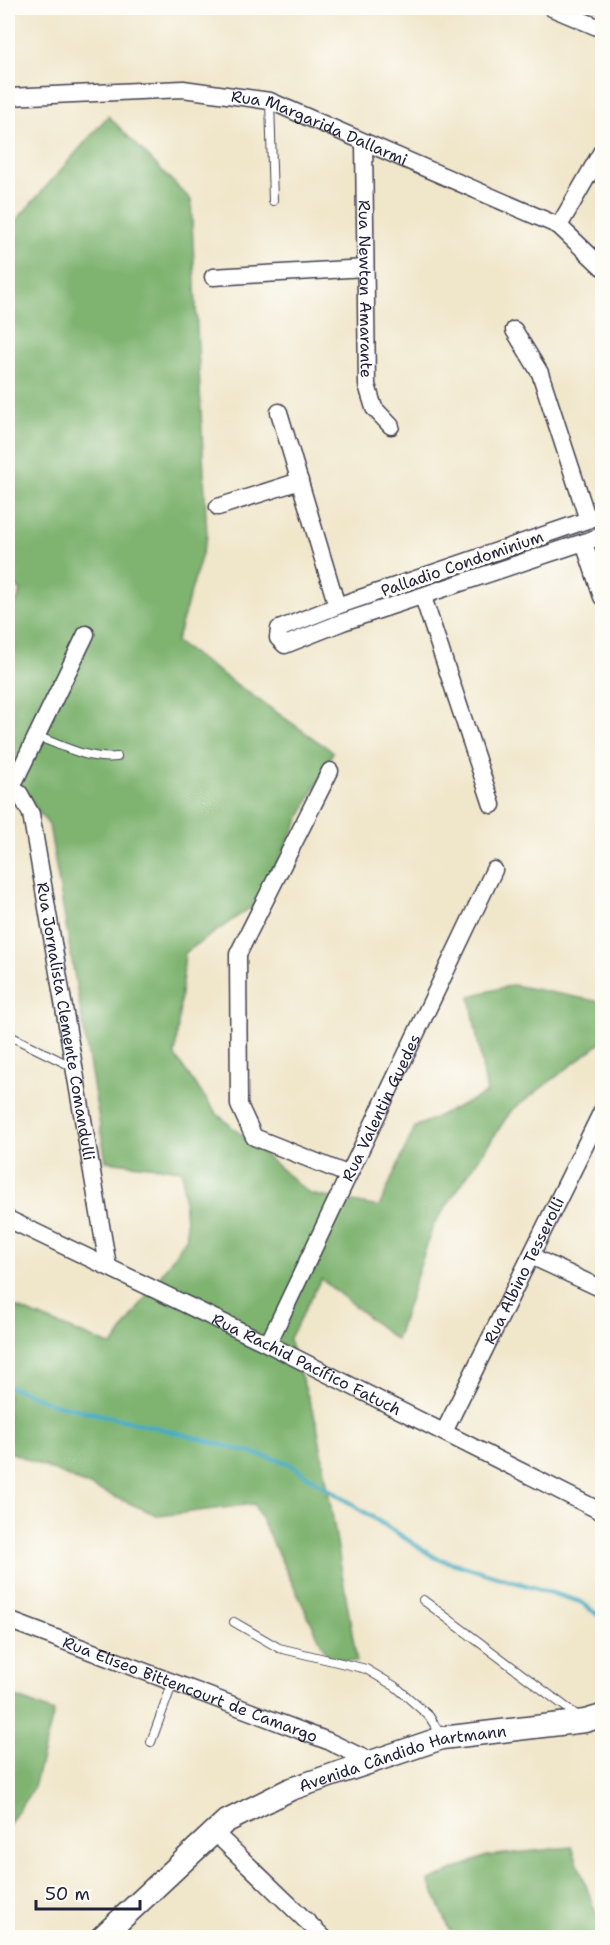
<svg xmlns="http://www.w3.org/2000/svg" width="610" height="1945" font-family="'Shantell Sans',sans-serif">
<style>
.forest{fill:#7eb36f;stroke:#506a55;stroke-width:1.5}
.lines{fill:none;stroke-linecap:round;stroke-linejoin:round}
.stream{stroke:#44acc3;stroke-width:4.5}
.service-casing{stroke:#413f50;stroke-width:10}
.minor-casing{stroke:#413f50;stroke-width:19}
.secondary-casing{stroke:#413f50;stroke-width:25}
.service{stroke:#fff;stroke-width:8}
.minor{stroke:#fff;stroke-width:16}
.secondary{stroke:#fff;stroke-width:22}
.labels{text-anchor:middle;stroke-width:6;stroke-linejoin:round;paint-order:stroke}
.street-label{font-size:16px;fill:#22223b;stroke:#fdfcf7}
</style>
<rect width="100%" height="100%" fill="#fdfcf7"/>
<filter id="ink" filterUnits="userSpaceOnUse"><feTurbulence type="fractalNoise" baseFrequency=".0167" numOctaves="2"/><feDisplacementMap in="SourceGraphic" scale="12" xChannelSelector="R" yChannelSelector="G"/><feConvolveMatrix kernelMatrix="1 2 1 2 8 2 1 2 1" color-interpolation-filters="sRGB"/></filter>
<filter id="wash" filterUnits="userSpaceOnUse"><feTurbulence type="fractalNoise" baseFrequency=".008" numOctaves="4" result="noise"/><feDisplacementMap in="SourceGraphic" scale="24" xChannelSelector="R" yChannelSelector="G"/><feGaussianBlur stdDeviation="1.35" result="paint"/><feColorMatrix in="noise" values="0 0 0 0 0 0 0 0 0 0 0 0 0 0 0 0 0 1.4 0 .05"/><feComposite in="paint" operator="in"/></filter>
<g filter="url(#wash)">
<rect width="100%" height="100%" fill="#f0e6ca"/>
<g class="forest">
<polygon points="108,116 191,200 207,537 176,642 333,752 257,903 185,953 175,1056 216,1113 310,1194 379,1207 415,1127 487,1093 470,996 513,985 602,1002 602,1042 511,1111 433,1226 396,1340 321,1279 289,1340 317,1424 357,1662 328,1657 254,1504 159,1516 8,1451 8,1304 112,1346 187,1237 182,1170 106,1161 49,825 8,774 8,620 21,591 8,579 8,220 15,222"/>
<polygon points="8,1694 54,1712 34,1787 8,1826"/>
<polygon points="572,1847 602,1930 602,1937 453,1937 429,1881 486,1856"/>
</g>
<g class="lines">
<polyline class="stream" points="8,1386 54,1404 158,1428 286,1462 436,1558 581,1602 602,1618"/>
</g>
</g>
<g filter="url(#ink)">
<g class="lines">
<defs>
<g id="service">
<polyline points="270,101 273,201"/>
<path d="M36 736C64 746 87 760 117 757"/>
<polyline points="8,1035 73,1067"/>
<polyline points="423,1600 579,1717"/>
<polyline points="234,1622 279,1648 366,1669 396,1687 429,1716 442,1737"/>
<polyline points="151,1742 173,1682"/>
</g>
<g id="minor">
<polyline points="552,8 602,29"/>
<path id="s1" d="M8 97 183 89 270 101 559 226 602 267"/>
<path id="s2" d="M364 143 367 385 374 408 391 426"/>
<polyline points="559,226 602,151"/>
<polyline points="213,277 365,268"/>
<polyline points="514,330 540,373 588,520"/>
<polyline points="279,412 337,606"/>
<polyline points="218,507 300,481"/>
<polyline points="602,515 337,606 279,629 278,638 285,645 343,622 602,536"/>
<polyline points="584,543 602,597"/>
<polyline points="423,597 492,805"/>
<polyline points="330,771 238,954 239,1105 254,1137 347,1174"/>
<path id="s3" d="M8 785 20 794 31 814 108 1266"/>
<polyline points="8,795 86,634"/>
<path id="s4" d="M8 1219 268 1344 602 1512"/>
<polyline points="533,1257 602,1289"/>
<path id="s5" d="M268 1344 494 870"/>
<path id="s6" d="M444 1432 602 1111"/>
<path id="s7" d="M8 1620 328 1741 372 1762"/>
<polyline points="214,1832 324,1938"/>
</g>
<g id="secondary">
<path id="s8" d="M101 1938 225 1822 291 1789 442 1738 585 1721 602 1716"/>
</g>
</defs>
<use href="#service" class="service-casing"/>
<use href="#minor" class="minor-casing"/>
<use href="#secondary" class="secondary-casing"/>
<use href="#service" class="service"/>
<use href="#minor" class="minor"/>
<use href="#secondary" class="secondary"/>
</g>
</g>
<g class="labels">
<g class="street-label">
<text dy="6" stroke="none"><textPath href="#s1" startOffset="318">Rua Margarida Dallarmi</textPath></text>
<text dy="6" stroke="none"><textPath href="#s2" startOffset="146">Rua Newton Amarante</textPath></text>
<text transform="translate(462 563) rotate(-19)" y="6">Palladio Condominium</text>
<text dy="6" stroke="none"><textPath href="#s3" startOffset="248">Rua Jornalista Clemente Comandulli</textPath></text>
<text dy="6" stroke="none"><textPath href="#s5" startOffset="262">Rua Valentin Guedes</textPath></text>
<text dy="6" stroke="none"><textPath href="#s6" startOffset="180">Rua Albino Tesserolli</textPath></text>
<text dy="6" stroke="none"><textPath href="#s4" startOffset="332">Rua Rachid Pacífico Fatuch</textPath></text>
<text dy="6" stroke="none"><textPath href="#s7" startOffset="195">Rua Eliseo Bittencourt de Camargo</textPath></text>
<text dy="6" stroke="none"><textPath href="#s8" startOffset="360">Avenida Cândido Hartmann</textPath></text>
</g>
</g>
<rect width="610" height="1945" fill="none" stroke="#fdfcf7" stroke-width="30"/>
<path d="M36 1900v9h104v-9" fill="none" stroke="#22223b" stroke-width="3"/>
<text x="45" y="1900" font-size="18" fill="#22223b" stroke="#fdfcf7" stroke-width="4.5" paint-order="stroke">50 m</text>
</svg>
